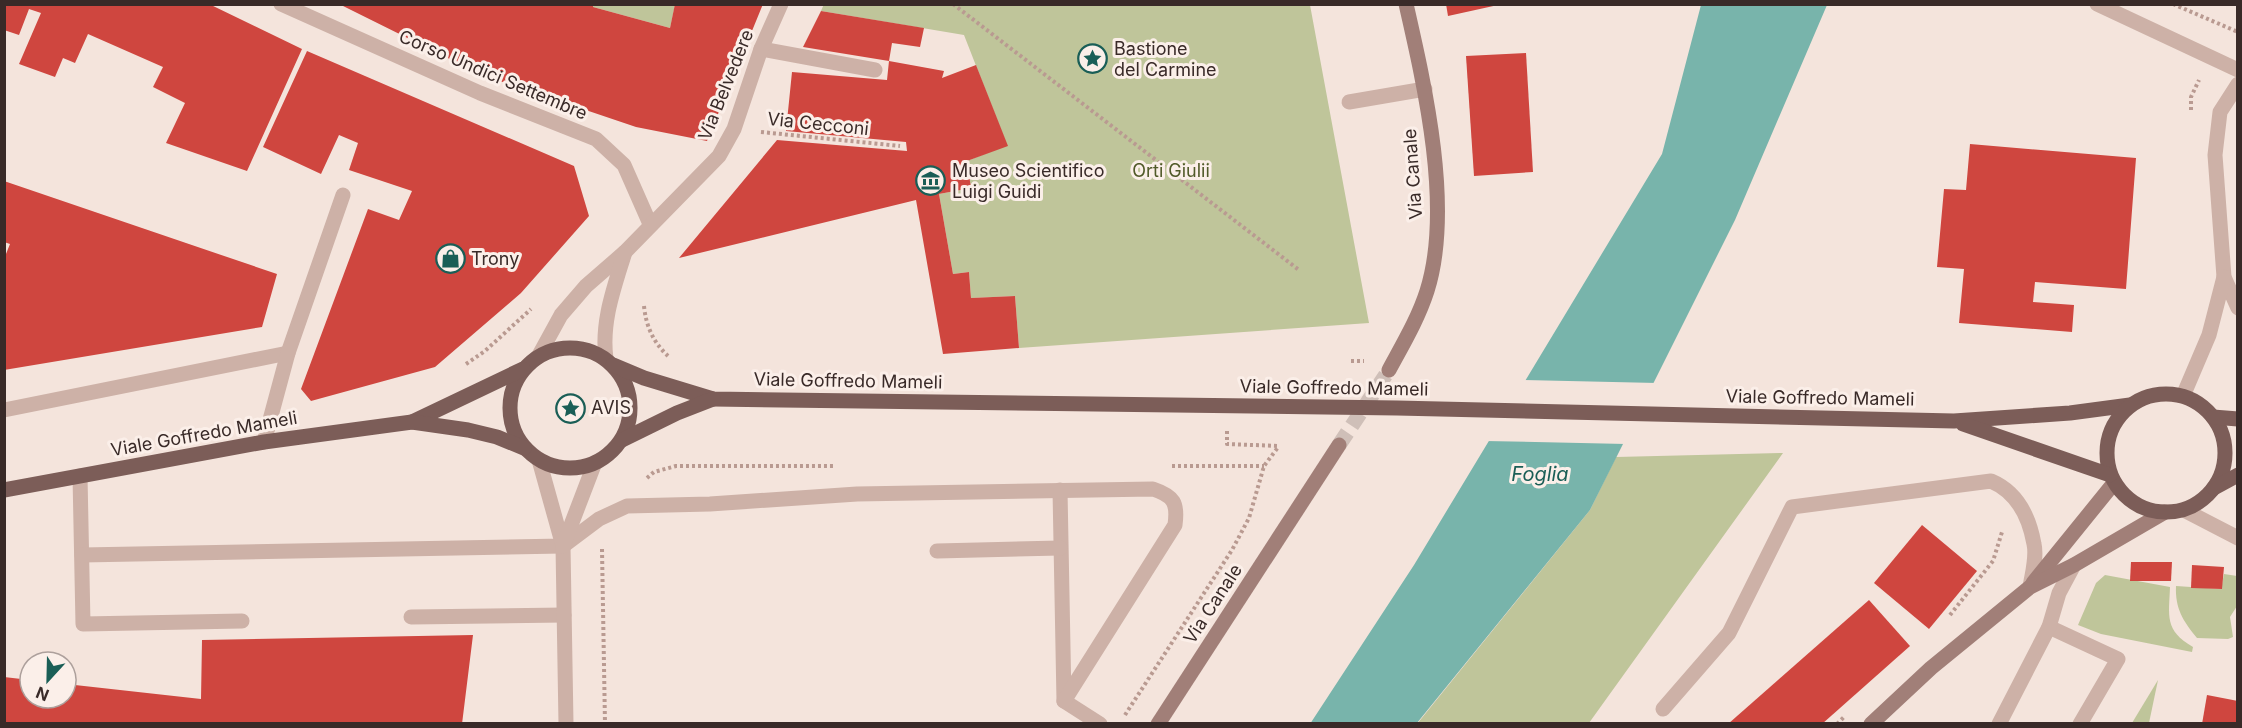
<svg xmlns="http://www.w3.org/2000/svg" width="2242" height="728" font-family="Inter,sans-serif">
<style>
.green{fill:#bfc59a}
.water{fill:#78b4ab}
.pier{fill:#f4e4dc}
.building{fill:#cf463f}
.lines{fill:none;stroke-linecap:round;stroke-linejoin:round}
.secondary-tunnel{stroke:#cfbfb8;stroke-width:15;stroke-dasharray:15 8;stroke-linecap:butt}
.path{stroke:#b99a91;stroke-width:4;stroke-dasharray:3 3;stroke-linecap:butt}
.lane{stroke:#cdb1a7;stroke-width:15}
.street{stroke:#cdb1a7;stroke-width:15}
.secondary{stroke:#a17f78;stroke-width:15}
.primary{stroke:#7c5d58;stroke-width:15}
.labels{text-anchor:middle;stroke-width:6;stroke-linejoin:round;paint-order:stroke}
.poi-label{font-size:18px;fill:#392a28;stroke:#fbefe9;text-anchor:start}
.street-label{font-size:18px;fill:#392a28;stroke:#fbefe9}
.park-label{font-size:18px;fill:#515a29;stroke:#fbefe9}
.water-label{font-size:20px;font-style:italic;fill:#1a5e56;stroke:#fbefe9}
</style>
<rect width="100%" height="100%" fill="#f4e4dc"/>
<g class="green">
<polygon points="593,4 675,5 670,28 593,7"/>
<polygon points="824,4 1310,5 1369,323 1019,348 1015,296 971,298 969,272 953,274 939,194 971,188 967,161 1007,145 964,35 821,11"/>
<polygon points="1783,453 1589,723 1417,724 1590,510 1616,457"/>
<path d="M2224 574 2237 576V606L2230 617 2233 637 2228 639 2197 638C2183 621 2175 608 2176 586L2221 589Z"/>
<path d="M2105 575 2170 587C2169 616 2164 630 2193 647L2192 652 2101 634 2078 625 2096 583Z"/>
<polygon points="2158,680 2149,723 2132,723"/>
</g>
<polygon class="water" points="1701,5 1827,5 1735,220 1590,510 1417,723 1310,724 1414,565 1662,154"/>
<polygon class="pier" points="1522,380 1657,383 1626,444 1485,441"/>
<g class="building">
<polygon points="4,4 209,4 302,49 247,171 166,143 185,103 153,87 163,67 88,34 75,63 63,58 55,77 19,64 41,13 29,9 19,35 4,30"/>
<polygon points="339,4 593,4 593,7 670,28 675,4 763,4 707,141 636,127 482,75"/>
<polygon points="1446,4 1498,4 1498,5 1448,16"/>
<polygon points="821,11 924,28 920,47 892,43 889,61 803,47"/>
<polygon points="307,51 574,166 589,216 521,293 435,367 311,401 301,389 368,209 399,220 412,191 349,170 358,143 339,135 321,174 263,147"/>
<polygon points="1526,53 1533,172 1474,176 1466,56"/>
<polygon points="889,61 944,71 942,78 976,65 1008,146 967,161 971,188 939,194 953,274 969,272 971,298 1015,296 1019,348 943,354 916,200 679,258 777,140 907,151 906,142 786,131 792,72 887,80"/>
<polygon points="1970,144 2136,158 2126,289 2035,282 2033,302 2074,305 2072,332 1959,323 1964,269 1937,267 1944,189 1966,190"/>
<polygon points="4,181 277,274 262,327 4,370 4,259 10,244 4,242"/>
<polygon points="1922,525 1977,571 1929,629 1874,583"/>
<polygon points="2131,562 2172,562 2171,581 2130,581"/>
<polygon points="2192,565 2224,567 2222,589 2191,588"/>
<polygon points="1869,600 1910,646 1822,724 1728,724"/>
<polygon points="473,635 462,724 4,724 4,677 30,680 30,698 66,698 66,684 201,699 202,640"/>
<polygon points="2207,695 2238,701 2238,724 2202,724"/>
</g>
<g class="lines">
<polyline class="secondary-tunnel" points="1339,445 1389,370"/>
<g class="path">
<polyline points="953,4 1299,270"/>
<polyline points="2173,4 2238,32"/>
<polyline points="2191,110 2191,97 2199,80"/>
<polyline points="761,132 900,146"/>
<path d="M644 306C646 326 653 342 668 356"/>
<polyline points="1351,361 1364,361"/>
<polyline points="466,364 485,351 531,309"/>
<polyline points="1227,431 1227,444 1279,446"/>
<polyline points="1172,466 1264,466"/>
<polyline points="647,478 654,472 676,466 834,466"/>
<polyline points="602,549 605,724"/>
<polyline points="1950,615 1993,561 2002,532"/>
<polyline points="1125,715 1232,550 1249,518 1264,466 1279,446"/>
<polyline points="1837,724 1845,716"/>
</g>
<g class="lane">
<polyline points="1349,102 1425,89"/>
<polyline points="4,410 288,353"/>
<polyline points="264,442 288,353 343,195"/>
<polyline points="80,476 83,624 242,621"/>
<polyline points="1060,490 1064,701 1100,724"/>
<polyline points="937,551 1060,548"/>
<path d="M82 555 563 546 599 519 627 506 710 504 857 494 1153 489C1174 496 1178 503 1175 525L1064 701"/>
<polyline points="411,617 564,615"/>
<polyline points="2049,627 2118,659 2080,724"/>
<path d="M1663 709 1729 633 1792 507 1991 481C2017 492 2029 516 2034 544 2037 557 2032 574 2030 587"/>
</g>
<g class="street">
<polyline points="281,4 480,93 596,139 624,165 650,224"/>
<polyline points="2097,4 2238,70"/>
<polyline points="761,49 875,70"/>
<polyline points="2238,84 2220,112 2215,155 2224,277 2238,308"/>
<polyline points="538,357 561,315 586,286 625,252 719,156 734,129 761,49 781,4"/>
<path d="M606 359C601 322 614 288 625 252"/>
<polyline points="2183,396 2209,335 2224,277"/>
<polyline points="539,460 563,546 566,724"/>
<polyline points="2184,510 2238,538"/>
<polyline points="563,546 594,465"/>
<polyline points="1999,724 2049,627 2059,593 2074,565"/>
</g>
<g class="secondary">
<path d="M1389 370C1403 344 1418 319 1427 291 1453 209 1425 87 1406 4"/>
<polyline points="2033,583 2114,483"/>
<polyline points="1158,724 1339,445"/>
<polyline points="1871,724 1931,668 2030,587 2074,565 2165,512"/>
</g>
<g class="primary">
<circle cx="570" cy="408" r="60"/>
<polyline points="613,365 644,378 713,399 1397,408 1954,421 2070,413 2130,405"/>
<circle cx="2166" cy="453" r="59"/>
<polyline points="2213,417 2238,419"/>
<polyline points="412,422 523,369"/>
<polyline points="1963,424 2110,475"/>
<polyline points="622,440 677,413 713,399"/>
<polyline points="2214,488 2238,475"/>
<polyline points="4,490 264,442 412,422 468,430 497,437 524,448"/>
</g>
</g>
<defs>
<symbol id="sight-ring" viewBox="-11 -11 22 22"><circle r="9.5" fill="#fbefe9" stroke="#1a5e56" stroke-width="1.5"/><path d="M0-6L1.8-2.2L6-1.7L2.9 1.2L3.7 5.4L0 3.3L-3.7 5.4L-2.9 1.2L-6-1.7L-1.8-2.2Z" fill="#1a5e56"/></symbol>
<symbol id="museum-ring" viewBox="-11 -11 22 22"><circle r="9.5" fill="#fbefe9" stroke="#1a5e56" stroke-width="1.5"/><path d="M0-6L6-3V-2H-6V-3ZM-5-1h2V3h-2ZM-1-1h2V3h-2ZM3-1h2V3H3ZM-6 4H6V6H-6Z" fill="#1a5e56"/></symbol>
<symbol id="shop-ring" viewBox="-11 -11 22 22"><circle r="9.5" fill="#fbefe9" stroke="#1a5e56" stroke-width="1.5"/><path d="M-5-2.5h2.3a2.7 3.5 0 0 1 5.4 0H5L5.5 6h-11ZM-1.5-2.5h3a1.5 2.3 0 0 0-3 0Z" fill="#1a5e56"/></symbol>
</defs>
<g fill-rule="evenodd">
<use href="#sight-ring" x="1076" y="42" width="33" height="33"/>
<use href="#museum-ring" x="914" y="164" width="33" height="33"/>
<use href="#shop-ring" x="434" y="242" width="33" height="33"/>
<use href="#sight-ring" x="554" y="392" width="33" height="33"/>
</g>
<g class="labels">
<g class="poi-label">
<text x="1114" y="55">Bastione<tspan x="1114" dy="21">del Carmine</tspan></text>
<text x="952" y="177">Museo Scientifico<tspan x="952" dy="21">Luigi Guidi</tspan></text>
<text x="471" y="265">Trony</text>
<text x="591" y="414">AVIS</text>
</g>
<g class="street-label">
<text transform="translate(493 75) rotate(23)" y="6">Corso Undici Settembre</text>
<text transform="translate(726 85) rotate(-68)" y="6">Via Belvedere</text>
<text transform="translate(818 124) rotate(6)" y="6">Via Cecconi</text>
<text transform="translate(1413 174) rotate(-94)" y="6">Via Canale</text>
<text transform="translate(848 381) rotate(1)" y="6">Viale Goffredo Mameli</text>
<text transform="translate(1334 388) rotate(1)" y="6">Viale Goffredo Mameli</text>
<text transform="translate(1820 398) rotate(1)" y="6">Viale Goffredo Mameli</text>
<text transform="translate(204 434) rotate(-10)" y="6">Viale Goffredo Mameli</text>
<text transform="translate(1213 604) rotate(-57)" y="6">Via Canale</text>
</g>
<g class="park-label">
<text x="1171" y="177">Orti Giulii</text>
</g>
<g class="water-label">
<text x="1540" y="481">Foglia</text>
</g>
</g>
<rect width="2242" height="728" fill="none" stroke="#392a28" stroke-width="12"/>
<g transform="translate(48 680) rotate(202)"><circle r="28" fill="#fbefe9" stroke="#ada09c" stroke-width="1.5"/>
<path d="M0-4.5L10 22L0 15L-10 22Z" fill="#1a5e56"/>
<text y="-9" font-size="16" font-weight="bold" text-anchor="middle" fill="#392a28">N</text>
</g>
</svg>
